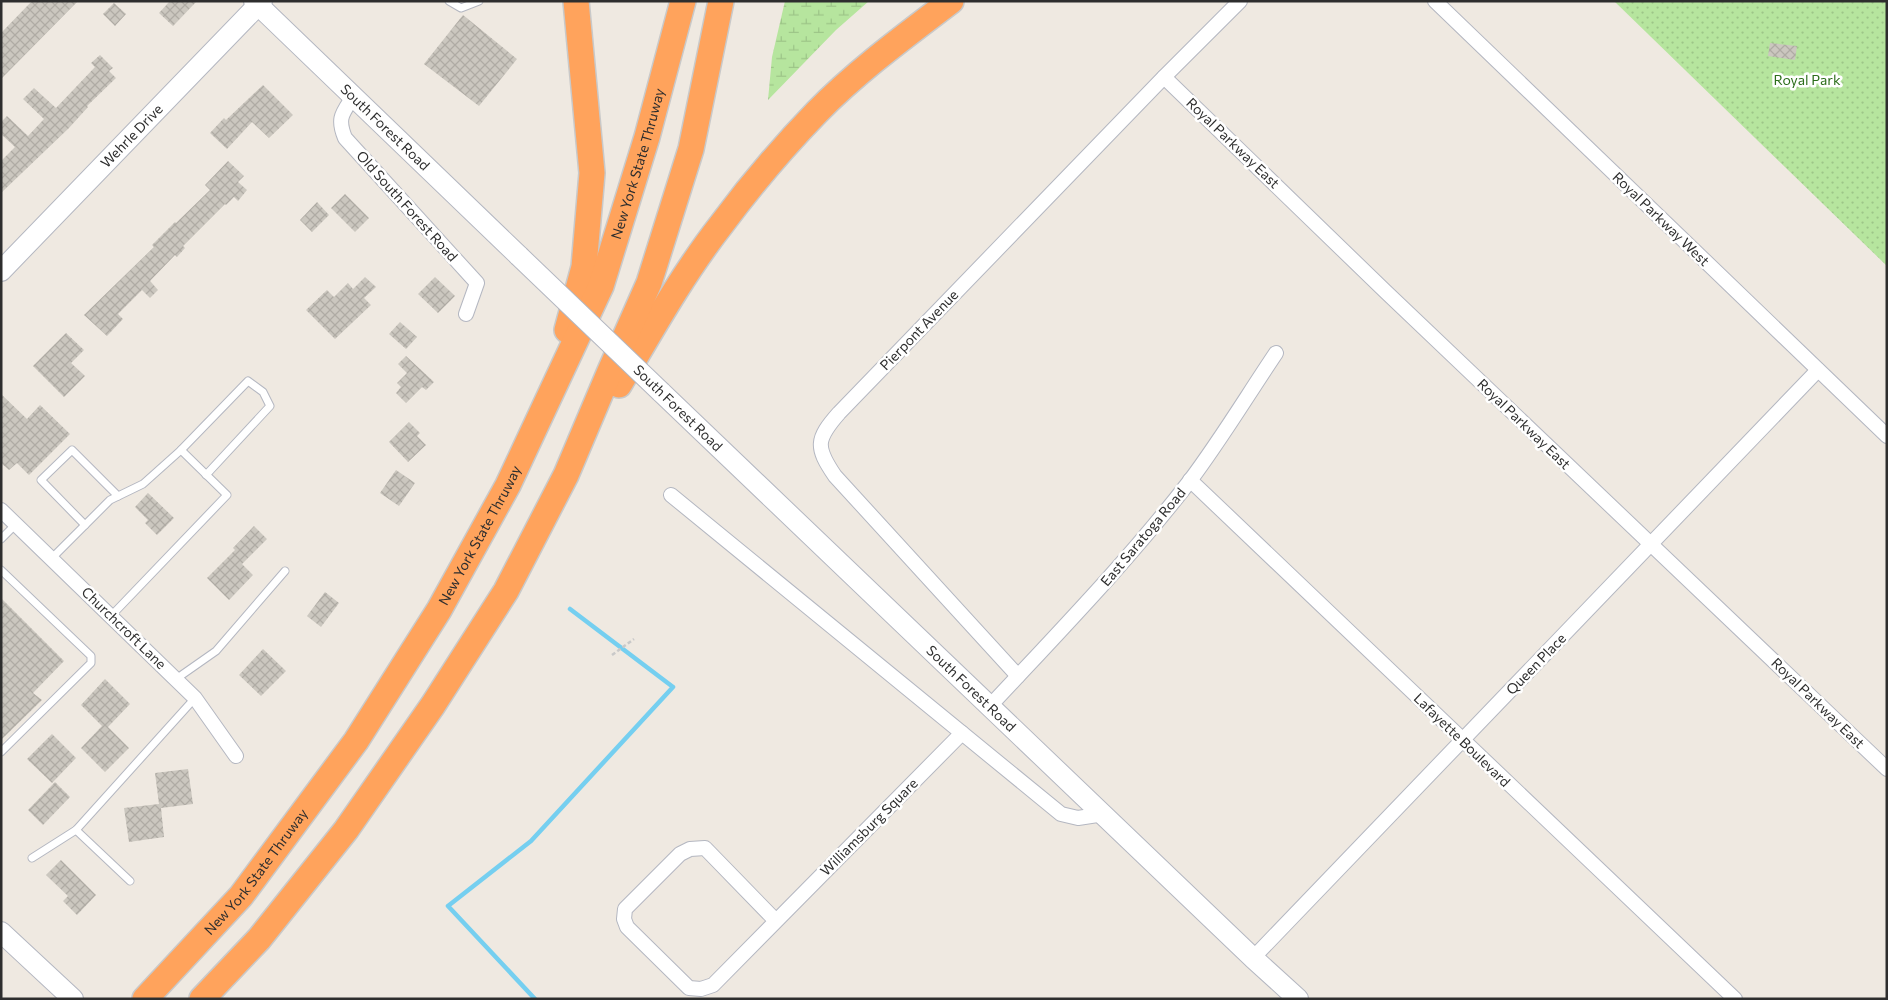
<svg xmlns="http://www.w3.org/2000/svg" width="1888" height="1000" font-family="Commissioner,sans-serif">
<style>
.wetland{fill:url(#wetland-marsh)}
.park{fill:url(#park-dots)}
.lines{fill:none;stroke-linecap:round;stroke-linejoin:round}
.stream{stroke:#75cff0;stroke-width:4.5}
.building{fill:url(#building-cross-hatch)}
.lane-casing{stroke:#b4b7c1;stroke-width:9}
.street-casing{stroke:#b4b7c1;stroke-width:16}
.secondary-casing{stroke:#b4b7c1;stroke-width:22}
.highway-casing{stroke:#c9c9c9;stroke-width:28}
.path{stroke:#c9c9c9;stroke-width:2.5;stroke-dasharray:4 2.5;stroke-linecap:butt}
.lane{stroke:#fff;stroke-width:7}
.street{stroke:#fff;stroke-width:14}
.secondary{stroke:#fff;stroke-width:20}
.highway{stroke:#ffa35c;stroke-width:25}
.secondary-bridge-casing{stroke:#b4b7c1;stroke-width:22;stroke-linecap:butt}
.secondary-bridge{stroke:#fff;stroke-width:20}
.labels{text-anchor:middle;stroke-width:5;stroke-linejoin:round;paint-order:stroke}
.park-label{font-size:14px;fill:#2c6e1b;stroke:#fff}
.street-label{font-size:14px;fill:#2e2e2e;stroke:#fff}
</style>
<defs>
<pattern id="wetland-marsh" width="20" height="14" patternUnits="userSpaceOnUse" patternTransform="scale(1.25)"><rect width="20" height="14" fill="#b6e59e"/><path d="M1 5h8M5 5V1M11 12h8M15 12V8" fill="none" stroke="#9dc588"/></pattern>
<pattern id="park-dots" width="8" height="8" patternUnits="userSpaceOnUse" patternTransform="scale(1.25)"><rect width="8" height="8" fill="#b6e59e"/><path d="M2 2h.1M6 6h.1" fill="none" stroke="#9dc588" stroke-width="1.8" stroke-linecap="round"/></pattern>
<pattern id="building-cross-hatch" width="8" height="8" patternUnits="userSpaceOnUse" patternTransform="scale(1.25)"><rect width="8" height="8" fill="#cbc7bf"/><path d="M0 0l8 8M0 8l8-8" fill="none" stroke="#afaba4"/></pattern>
</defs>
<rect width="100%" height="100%" fill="#efe9e1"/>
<polygon class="wetland" points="785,1 869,1 836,30 768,100 772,57"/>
<polygon class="park" points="1614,1 1887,1 1887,266"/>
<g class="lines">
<polyline class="stream" points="535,999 448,906 531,841 673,687 570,609"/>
</g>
<g class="building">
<polygon points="32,1 78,1 1,79 1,33"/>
<polygon points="170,1 197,1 173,26 159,13"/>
<polygon points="114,3 126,14 115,26 103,14"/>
<polygon points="463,15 517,59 479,106 424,64"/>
<polygon points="1770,43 1797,46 1795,60 1768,56"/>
<polygon points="100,55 113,68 109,71 116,78 87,106 88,107 69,128 1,193 1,161 15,147 1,134 1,122 7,116 28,136 44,119 23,99 34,88 56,108 95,67 91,63"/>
<polygon points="263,85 293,115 269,138 252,122 227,149 210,133 224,118 226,120"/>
<polygon points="228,161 244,176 238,182 247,190 238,201 234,197 226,205 225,204 183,246 185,248 177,257 175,255 150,281 158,290 150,298 142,290 118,314 123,319 107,336 84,315 154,247 152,245 175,222 176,223 210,190 205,185"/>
<polygon points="345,194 369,218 355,232 331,208"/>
<polygon points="317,202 329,215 312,232 300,220"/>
<polygon points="365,277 376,287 364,298 371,305 335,339 306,310 327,290 334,297 348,283 353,289"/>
<polygon points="435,277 455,296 438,313 418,294"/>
<polygon points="400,322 417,337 406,349 389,334"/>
<polygon points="66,333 84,350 71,363 85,376 64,397 33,366"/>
<polygon points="406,356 434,382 426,390 422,387 406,403 396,393 401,387 397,383 407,373 398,364"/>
<polygon points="1,394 27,419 40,405 70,434 29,475 17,463 9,470 1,463"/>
<polygon points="409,422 420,433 417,436 426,445 408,462 389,442"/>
<polygon points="396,470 415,483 399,506 380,493"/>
<polygon points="148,493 174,518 157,535 145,523 148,520 135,507"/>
<polygon points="254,526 267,539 242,564 253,575 229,600 207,578 235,550 233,548"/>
<polygon points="325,592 339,603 321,627 307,616"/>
<polygon points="1,598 64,661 33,693 42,700 1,740"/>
<polygon points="263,649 286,671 261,696 239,675"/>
<polygon points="105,679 130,704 108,727 129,748 105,772 81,748 102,726 81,705"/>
<polygon points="52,734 76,758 52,783 27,759"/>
<polygon points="188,769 193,804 161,808 164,837 129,842 124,808 159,804 155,773"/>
<polygon points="55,782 70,797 43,825 28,810"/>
<polygon points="61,860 96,895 77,915 63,901 68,896 46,875"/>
</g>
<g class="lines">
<defs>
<g id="lane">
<polyline points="449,1 461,8 479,1"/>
<polyline points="181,450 248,381 263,392 270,406 206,475"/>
<polyline points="85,525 41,480 72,450 118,496"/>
<polyline points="1,539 16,524"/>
<polyline points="52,558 110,500 143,484 181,450 227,495 111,616"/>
<polyline points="1,570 91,656 91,663 1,752"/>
<polyline points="176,679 216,651 285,571"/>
<polyline points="76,830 130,881"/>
<polyline points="32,858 76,830 195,698"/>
</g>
<g id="street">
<polyline points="1435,1 1887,436"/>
<polyline points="1164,77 1385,291 1887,769"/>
<path d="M353 97C342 114 337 118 345 138L477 283 466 314"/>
<polyline points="1190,480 1735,999"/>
<polyline points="671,495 1061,814 1078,818 1104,814"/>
<polyline points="1,510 195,698 236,756"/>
<path d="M1018 676 835 476C815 447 816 439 839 413L1164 77 1240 1"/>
<path d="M990 706C1058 633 1128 561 1189 482 1220 441 1247 396 1276 353"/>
<polyline points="776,921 705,848 690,849 680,854 625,909 624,919 627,927 689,988 701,989 713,985 962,733"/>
<polyline points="1253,958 1818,370"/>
</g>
<g id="secondary">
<path id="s1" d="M254 1 519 256"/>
<path id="s2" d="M1 271 262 1"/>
<path id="s3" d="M661 392 1253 958 1298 999"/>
<polyline points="1,932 73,999"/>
</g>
<g id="highway">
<polyline points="567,330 584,267 592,173 576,1"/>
<path d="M619 385C651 331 682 275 721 225 750 186 783 147 817 112 857 71 905 36 951 1"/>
<path id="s4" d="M145 999 241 896 356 741 439 610 508 485 601 286 647 137 683 1"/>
<polyline points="202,999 259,939 346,830 433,705 506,591 566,475 610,371 649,283 691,149 721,1"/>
</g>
</defs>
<use href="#lane" class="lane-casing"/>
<use href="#street" class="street-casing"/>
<use href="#secondary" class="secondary-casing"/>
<use href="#highway" class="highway-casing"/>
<polyline class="path" points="612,655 634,639"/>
<use href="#lane" class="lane"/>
<use href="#street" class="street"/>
<use href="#secondary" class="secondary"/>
<use href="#highway" class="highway"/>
<defs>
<polyline id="secondary-bridge" points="519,256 661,392"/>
</defs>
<use href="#secondary-bridge" class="secondary-bridge-casing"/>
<use href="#secondary-bridge" class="secondary-bridge"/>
</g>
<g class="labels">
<g class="park-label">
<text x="1807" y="85">Royal Park</text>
</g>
<g class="street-label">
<text dy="5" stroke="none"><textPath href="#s1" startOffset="182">South Forest Road</textPath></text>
<text dy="5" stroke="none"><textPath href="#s2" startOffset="188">Wehrle Drive</textPath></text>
<text transform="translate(1233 143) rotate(44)" y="5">Royal Parkway East</text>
<text dy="5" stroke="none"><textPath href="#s4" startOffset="979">New York State Thruway</textPath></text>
<text transform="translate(407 206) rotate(48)" y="5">Old South Forest Road</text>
<text transform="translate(1661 219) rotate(44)" y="5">Royal Parkway West</text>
<text transform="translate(919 330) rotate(-46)" y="5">Pierpont Avenue</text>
<text transform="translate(678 408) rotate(44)" y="5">South Forest Road</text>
<text transform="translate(1524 424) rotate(44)" y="5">Royal Parkway East</text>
<text dy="5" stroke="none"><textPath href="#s4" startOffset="574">New York State Thruway</textPath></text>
<text transform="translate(1143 537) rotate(-50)" y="5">East Saratoga Road</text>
<text transform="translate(124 628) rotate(44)" y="5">Churchcroft Lane</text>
<text transform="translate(1536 664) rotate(-46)" y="5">Queen Place</text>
<text dy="5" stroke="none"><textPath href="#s3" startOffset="429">South Forest Road</textPath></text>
<text transform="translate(1818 703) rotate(44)" y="5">Royal Parkway East</text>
<text transform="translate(1462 740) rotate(44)" y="5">Lafayette Boulevard</text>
<text transform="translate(869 827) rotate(-45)" y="5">Williamsburg Square</text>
<text dy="5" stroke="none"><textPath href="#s4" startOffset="169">New York State Thruway</textPath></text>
</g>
</g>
<rect width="1888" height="1000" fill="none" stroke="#2e2e2e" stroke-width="5"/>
</svg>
